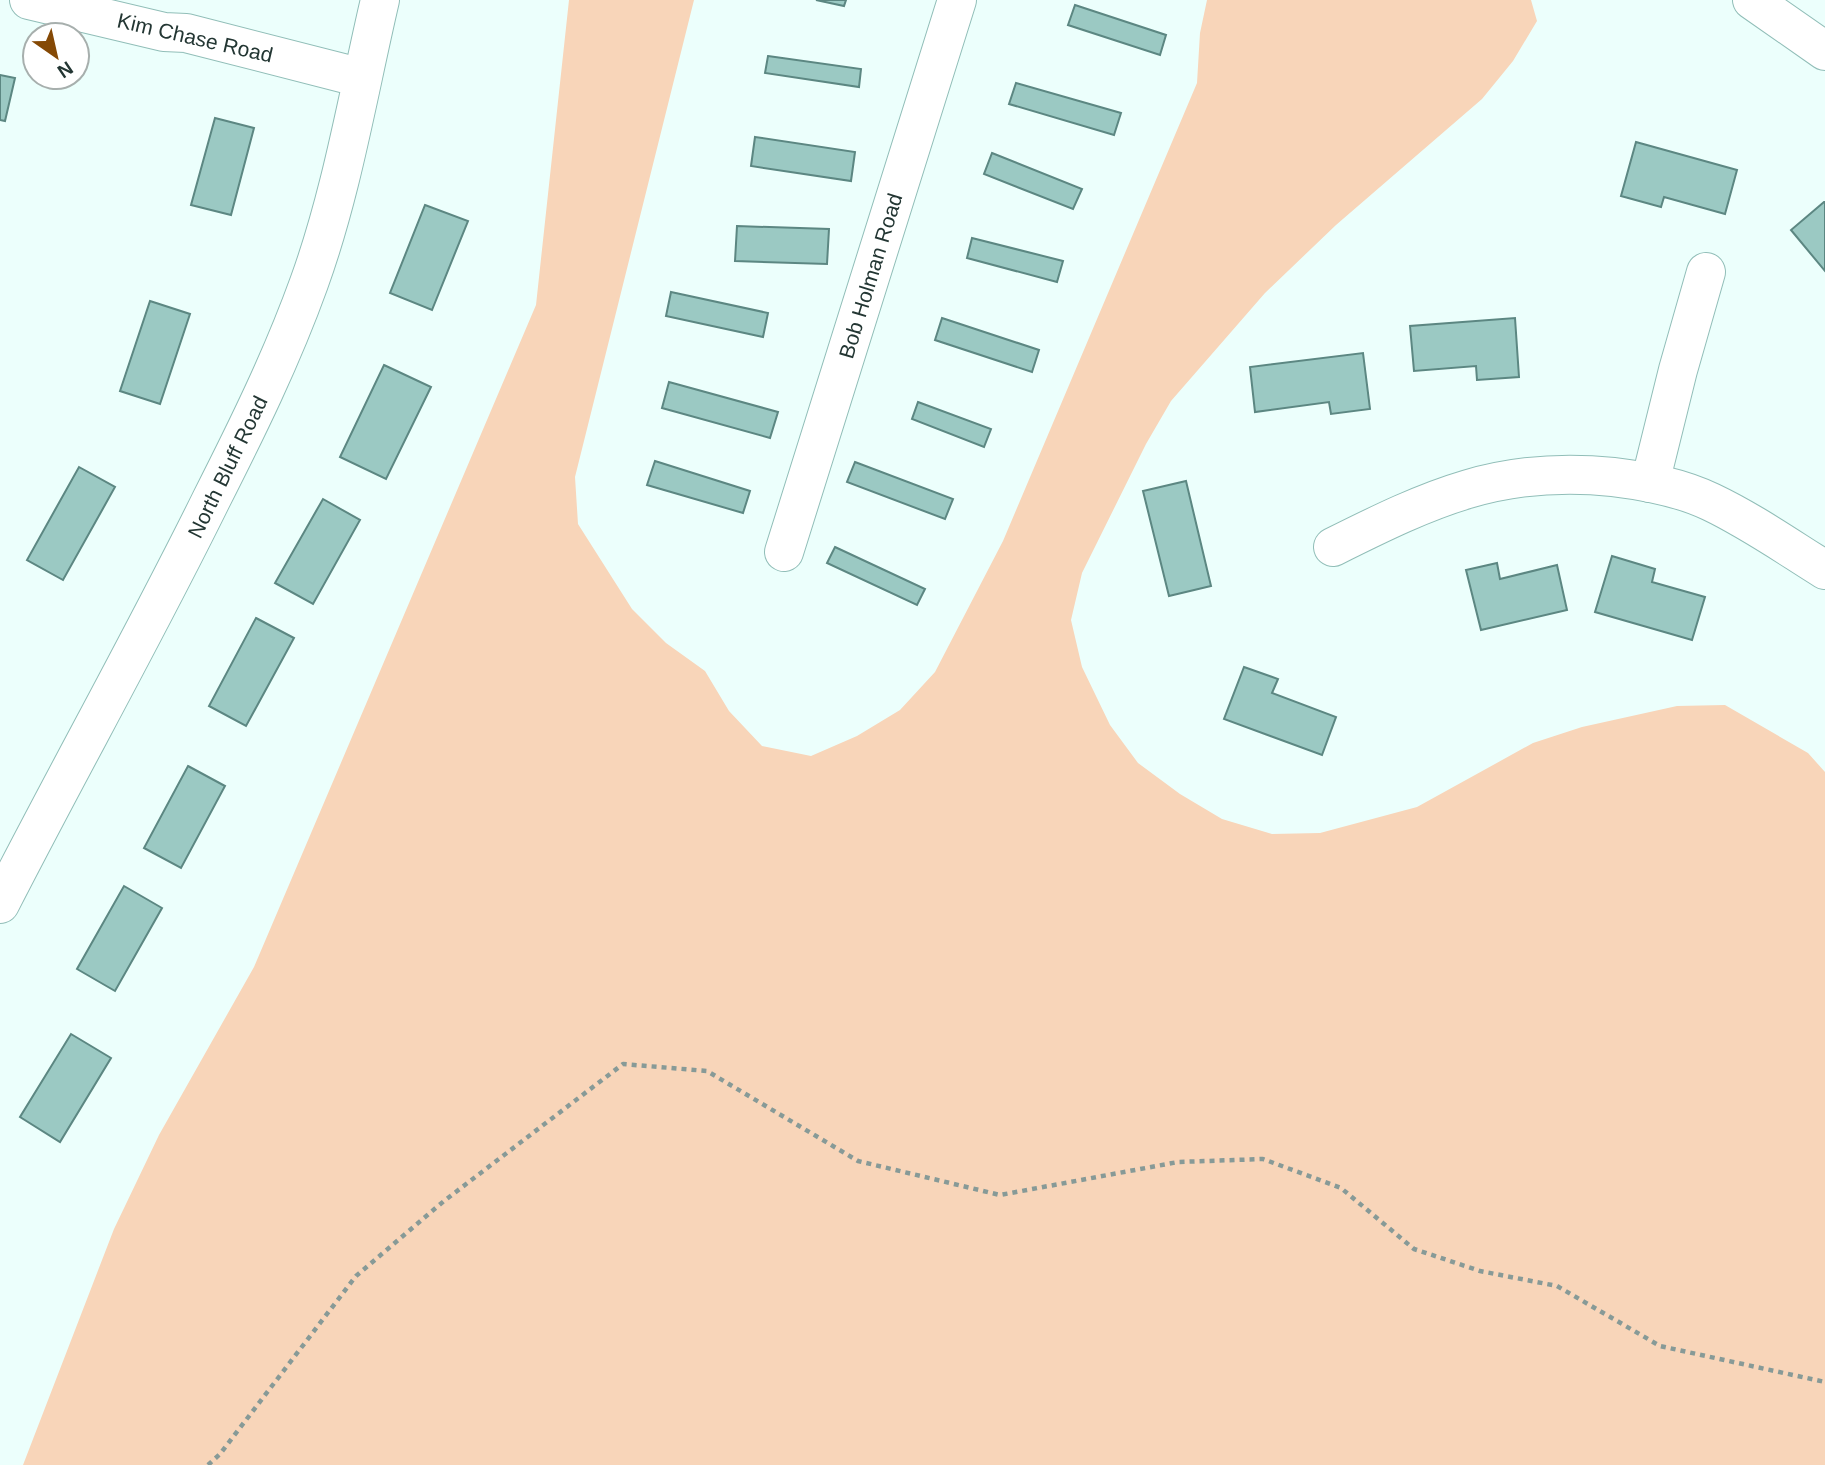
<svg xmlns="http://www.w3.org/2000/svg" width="1825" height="1465" font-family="Arial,sans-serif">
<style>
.green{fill:#f8d5b9}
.building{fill:#9bc9c3;stroke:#5c8782;stroke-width:2}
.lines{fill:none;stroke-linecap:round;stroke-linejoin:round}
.minor-casing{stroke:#91beb8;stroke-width:40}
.highway-casing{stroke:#91beb8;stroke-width:40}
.path{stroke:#879a97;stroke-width:4.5;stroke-dasharray:5 5;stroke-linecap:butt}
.minor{stroke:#fff;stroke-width:38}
.highway{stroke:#fff;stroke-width:38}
.labels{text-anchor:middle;stroke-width:7;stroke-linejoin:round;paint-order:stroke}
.street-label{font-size:21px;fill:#233633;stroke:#fff}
</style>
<rect width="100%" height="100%" fill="#ecfffc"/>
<polygon class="green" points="569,0 694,0 575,477 578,524 632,609 666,643 705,671 729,711 762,746 811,756 857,736 900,710 935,672 1003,541 1197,83 1200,33 1207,0 1531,0 1537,21 1513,61 1482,99 1336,225 1265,293 1171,401 1146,444 1082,573 1071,620 1082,667 1110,725 1138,763 1180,794 1222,819 1272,834 1320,833 1417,807 1533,743 1582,727 1677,706 1725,705 1808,753 1825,772 1825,1465 23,1465 114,1229 159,1135 254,967 536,305"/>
<g class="building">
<polygon points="816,0 846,0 844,6"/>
<polygon points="1075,5 1166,35 1160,55 1068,25"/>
<polygon points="768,56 861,69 859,87 765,73"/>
<polygon points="0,75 15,78 5,121 0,120"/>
<polygon points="1016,83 1121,113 1114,135 1009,104"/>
<polygon points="215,118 254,128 231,215 191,205"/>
<polygon points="755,137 855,152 851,181 751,166"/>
<polygon points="1636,142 1737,170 1725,214 1664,197 1661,207 1621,196"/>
<polygon points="992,153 1082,189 1073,209 984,174"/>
<polygon points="1824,202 1825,202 1825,271 1791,230"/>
<polygon points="425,205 468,221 432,310 390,293"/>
<polygon points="737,226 829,229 827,264 735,261"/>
<polygon points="972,238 1063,261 1057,282 967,258"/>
<polygon points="671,292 768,313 763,337 666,316"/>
<polygon points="150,301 190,314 160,404 120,391"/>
<polygon points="942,318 1039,350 1032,372 935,340"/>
<polygon points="1515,318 1519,377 1477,380 1476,366 1414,371 1410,326"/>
<polygon points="1363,353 1370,409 1331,414 1329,402 1255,412 1250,367"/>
<polygon points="384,365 431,387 386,479 340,457"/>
<polygon points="669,382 778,412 770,438 662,408"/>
<polygon points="918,402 991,429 984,447 912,419"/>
<polygon points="655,461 750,491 743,513 647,485"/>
<polygon points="855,462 953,499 945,519 847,482"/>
<polygon points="79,467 115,487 63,580 27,560"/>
<polygon points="1186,481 1211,586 1169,596 1143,491"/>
<polygon points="323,499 360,520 313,604 275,583"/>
<polygon points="835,547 925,589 917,605 827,563"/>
<polygon points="1612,556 1655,569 1652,582 1705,597 1692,640 1595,612"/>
<polygon points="1497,563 1500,579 1557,565 1567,610 1481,630 1466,570"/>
<polygon points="256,618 294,638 246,726 209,706"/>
<polygon points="1244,667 1278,679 1272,693 1336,717 1322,755 1224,719"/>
<polygon points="188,766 225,786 181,868 144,848"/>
<polygon points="124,886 162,908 115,991 77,969"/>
<polygon points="71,1034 111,1058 60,1142 20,1117"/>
</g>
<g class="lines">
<defs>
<g id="minor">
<polyline points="29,0 164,32 186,33 362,78"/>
<polyline points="1650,483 1678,370 1706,272"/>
<path d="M1333 547C1431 498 1501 465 1613 477 1646 481 1680 487 1711 502 1751 521 1788 547 1825 570"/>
<polyline points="784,552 957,0"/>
<path d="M0 904C69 769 144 636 211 500 247 429 282 358 309 283 342 192 358 94 380 0"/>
</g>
<polyline id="highway" points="1752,0 1825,51"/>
</defs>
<use href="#minor" class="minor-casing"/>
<use href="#highway" class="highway-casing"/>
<polyline class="path" points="208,1465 220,1454 356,1276 444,1201 623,1064 707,1071 858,1161 1000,1195 1178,1162 1263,1159 1341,1188 1414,1249 1480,1271 1557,1286 1660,1346 1825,1382"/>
<use href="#minor" class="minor"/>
<use href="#highway" class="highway"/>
</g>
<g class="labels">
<g class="street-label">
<text transform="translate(195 38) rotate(13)" y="7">Kim Chase Road</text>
<text transform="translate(871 276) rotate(-73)" y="7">Bob Holman Road</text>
<text transform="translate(228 467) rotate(-64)" y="7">North Bluff Road</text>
</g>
</g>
<g transform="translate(56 56) rotate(146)"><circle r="33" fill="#ffffff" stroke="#a7afad" stroke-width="2"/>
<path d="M0-5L12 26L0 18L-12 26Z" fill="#854905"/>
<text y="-10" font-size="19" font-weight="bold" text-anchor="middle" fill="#233633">N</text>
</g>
</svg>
